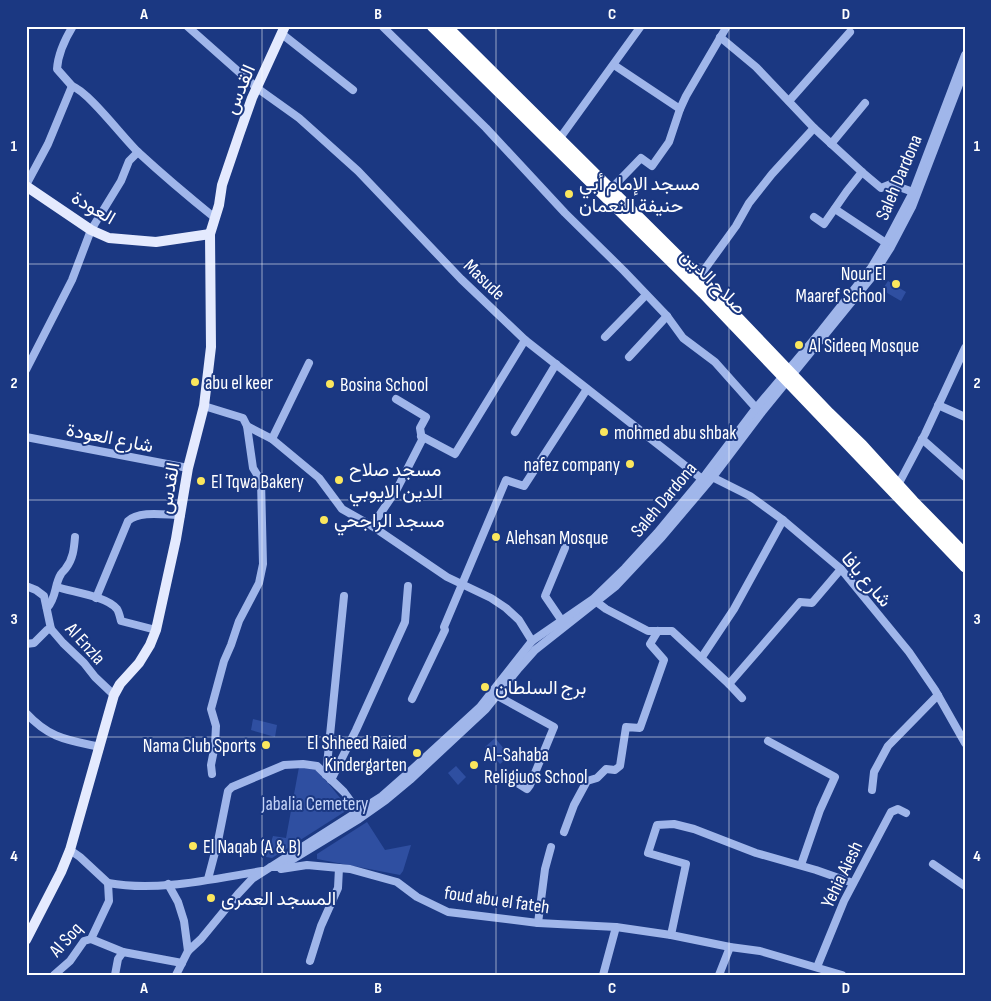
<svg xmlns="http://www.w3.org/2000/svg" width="991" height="1001" font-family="'Sofia Sans Condensed',Vazirmatn,sans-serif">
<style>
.green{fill:#2f4fa1}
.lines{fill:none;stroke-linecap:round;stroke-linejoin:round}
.minor{stroke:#a0b6ea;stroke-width:8}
.major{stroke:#e4eafe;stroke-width:10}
.highway{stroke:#fff;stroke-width:11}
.grid{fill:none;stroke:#fff;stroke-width:1;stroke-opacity:0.55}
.poi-dot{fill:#fbe75d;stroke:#1b3882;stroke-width:2}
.labels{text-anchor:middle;stroke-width:4;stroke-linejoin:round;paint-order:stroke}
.street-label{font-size:19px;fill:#fff;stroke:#1b3882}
.poi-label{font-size:19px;fill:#fff;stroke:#1b3882;text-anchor:start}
.park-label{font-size:19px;fill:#c5d4f8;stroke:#1b3882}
.neatline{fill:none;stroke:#fff;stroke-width:2}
.grid-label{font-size:16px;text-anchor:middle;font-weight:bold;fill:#fff}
</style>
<rect width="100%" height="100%" fill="#1b3882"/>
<g class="green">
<polygon points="888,281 906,292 901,301 882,290"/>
<polygon points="253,719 277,725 275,737 251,730"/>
<polygon points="495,738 510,756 500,764 485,747"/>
<polygon points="456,766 466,777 458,785 448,773"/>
<polygon points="299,767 316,770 329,784 349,809 272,858 266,857 273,836 286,838"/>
<polygon points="367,822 385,850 411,845 403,871 400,875 317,859 317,854"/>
</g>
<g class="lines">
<g class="minor">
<polyline points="187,26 257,88 299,118 358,171 461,279 525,340 702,479"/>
<polyline points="382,26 486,128 565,213 624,271 667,316 683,338 715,362 756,408"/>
<polyline points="282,34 353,90"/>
<polyline points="720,37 756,67 814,128 862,172 881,188 891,184 913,192"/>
<polyline points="614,65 680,109"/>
<path d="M72 86 57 69C58 54 65 39 73 26"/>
<polyline points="789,101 850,32"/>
<polyline points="560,138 641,26"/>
<polyline points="831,144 865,103"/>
<path d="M26 185 48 144 72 86C89 92 124 139 139 153 164 176 189 197 215 218"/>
<polyline points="611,189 641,158 652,166 669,142 680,109 686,96 727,26"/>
<polyline points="835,209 886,243"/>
<polyline points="814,217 824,224 847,191 862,172"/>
<polyline points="699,277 736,226 749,203 772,174 814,128"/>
<polyline points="605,337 646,295"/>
<polyline points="629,357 667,316"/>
<polyline points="26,370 72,280 91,230 121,181 129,161 138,152"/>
<polyline points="938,405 965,417"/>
<polyline points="204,406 243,418 247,426 272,439 319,478 342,509 372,526 447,577 491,598 506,608 519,620 532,641"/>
<polyline points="515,432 556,364"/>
<polyline points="421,436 455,454 525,340"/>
<polyline points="26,437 188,468"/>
<polyline points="272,439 309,363"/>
<polyline points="922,439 965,477"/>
<polyline points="708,475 750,496 783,520 841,569 909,652 935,690 965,743"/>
<polyline points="898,485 925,434 965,348"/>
<polyline points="372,526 397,489 422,440 420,428 426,417 396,399"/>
<polyline points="26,586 36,590 44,596 51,629 63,643 84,663 95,677 114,695"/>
<path d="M57 587C72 592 107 596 117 609 119 612 120 617 121 621L156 630"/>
<path d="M96 598 128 521C139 510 166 515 181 515"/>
<polyline points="594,600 606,609 648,631 672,631 729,684 800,602 812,603 841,569"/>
<path d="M47 608C57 597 54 585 61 574 62 572 65 570 66 568 73 559 74 549 75 537"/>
<polyline points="562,621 545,596 565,548"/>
<polyline points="26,644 34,643 47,630 51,629"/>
<polyline points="702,657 734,609 783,520"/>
<polyline points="729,684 742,698"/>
<polyline points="494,694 554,727 530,785 527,789 511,779"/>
<polyline points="412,699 445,630 444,627 506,480 524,486 587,389"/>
<path d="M26 713C50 739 68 740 100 747"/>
<polyline points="768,741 835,777 820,810 801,865"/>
<polyline points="212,774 211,765 215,745 216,726 211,709 224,661 231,645 239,621 259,583 263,564 261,481 253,468 247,426"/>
<polyline points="326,775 344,596"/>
<polyline points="331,780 356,730 405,622 408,586"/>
<polyline points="872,790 874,772 888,746 938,695"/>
<polyline points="564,832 574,805 587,781 597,778 606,769 615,770 620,766 626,727 640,728 664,660 650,644 658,631"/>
<polyline points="70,850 80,857 108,883"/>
<polyline points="933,864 965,886"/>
<polyline points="271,867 280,867 359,819 386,800 410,780 486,709 519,668 535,650 616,586 662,537 712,478 762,412 872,277 891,247 912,207 965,69"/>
<polyline points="281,869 307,865 350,869 397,882 417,897 448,912 538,923 616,927 671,935 730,947 760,951 842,975"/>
<polyline points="208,879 218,841 228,791 232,787 284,765 303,764 317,766 344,792 358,811"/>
<polyline points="168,884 178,902 184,921 188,951"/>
<polyline points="538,923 545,869 551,847"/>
<polyline points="671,935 686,864 648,853 657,825 674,824 694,829 756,853 816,870 853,883"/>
<polyline points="91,939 123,952 118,959 115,975"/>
<polyline points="123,952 182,963"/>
<polyline points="310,961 321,926 338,888 339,868"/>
<polyline points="817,967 844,901 891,812 898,809 906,813"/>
<path d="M54 975 70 961 84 941 91 939 109 901 108 883C158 892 212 879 262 871"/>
<polyline points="176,975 188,951 201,939 238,894 252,879 382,796 407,774 480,707 532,641 593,599 625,568 657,533 706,474 756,408 821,331 871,268 886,243 913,192 965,55"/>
<polyline points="603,975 616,927"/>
<polyline points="719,975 730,947"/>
</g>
<g class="major">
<polyline points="26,186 91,230 109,238 156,242 210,234"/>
<polyline points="26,940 61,872 70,850 114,695 120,684 139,663 150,645 156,630 176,539 188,468 204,406 211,347 210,234 219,205 222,185 239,135 252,98 285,26"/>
</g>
<g class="highway">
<polyline points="432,26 703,293 965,567"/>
<polyline points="446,26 699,277 829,413 862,445 913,501 965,554"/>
</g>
</g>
<path class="grid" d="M262 26V975M496 26V975M729 26V975M26 264H965M26 500H965M26 737H965"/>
<g class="poi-dot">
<circle cx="569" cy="194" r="5"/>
<circle cx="896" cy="284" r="5"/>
<circle cx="799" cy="345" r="5"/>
<circle cx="195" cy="382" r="5"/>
<circle cx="330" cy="384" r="5"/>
<circle cx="604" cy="432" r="5"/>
<circle cx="630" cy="464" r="5"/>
<circle cx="339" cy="480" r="5"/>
<circle cx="201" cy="481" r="5"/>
<circle cx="324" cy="520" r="5"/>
<circle cx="496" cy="537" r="5"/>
<circle cx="485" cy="687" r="5"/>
<circle cx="266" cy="745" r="5"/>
<circle cx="417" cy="753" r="5"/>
<circle cx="474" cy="765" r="5"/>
<circle cx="193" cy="846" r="5"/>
<circle cx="211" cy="898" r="5"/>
</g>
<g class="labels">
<g class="street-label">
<text transform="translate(239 89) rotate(-67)" y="7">القدس</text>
<text transform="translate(898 177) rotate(-67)" y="7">Saleh Dardona</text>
<text transform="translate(94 207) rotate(30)" y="7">العودة</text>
<text transform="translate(485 279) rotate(44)" y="7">Masude</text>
<text transform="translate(714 281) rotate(45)" y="7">صلاح الدين</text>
<text transform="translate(110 437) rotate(11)" y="7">شارع العودة</text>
<text transform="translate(168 488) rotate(-80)" y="7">القدس</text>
<text transform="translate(663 499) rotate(-50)" y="7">Saleh Dardona</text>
<text transform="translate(867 579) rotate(49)" y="7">شارع يافا</text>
<text transform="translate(86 643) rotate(48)" y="7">Al Enzla</text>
<text transform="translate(841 874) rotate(-64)" y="7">Yehia Aiesh</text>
<text transform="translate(497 899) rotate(8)" y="7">foud abu el fateh</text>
<text transform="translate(65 939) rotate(-48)" y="7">Al Soq</text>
</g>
<g class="poi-label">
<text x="579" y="190">مسجد الإمام أبي<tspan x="579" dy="22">حنيفة النعمان</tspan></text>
<text x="886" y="280" text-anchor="end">Nour El<tspan x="886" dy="22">Maaref School</tspan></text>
<text x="809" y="352">Al Sideeq Mosque</text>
<text x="205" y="389">abu el keer</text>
<text x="340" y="391">Bosina School</text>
<text x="614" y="439">mohmed abu shbak</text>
<text x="620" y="471" text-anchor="end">nafez company</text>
<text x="349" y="476">مسجد صلاح<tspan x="349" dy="22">الدين الايوبي</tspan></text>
<text x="211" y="488">El Tqwa Bakery</text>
<text x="334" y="527">مسجد الراجحي</text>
<text x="506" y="544">Alehsan Mosque</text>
<text x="495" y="694">برج السلطان</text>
<text x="407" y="749" text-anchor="end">El Shheed Raied<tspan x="407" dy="22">Kindergarten</tspan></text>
<text x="256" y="752" text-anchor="end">Nama Club Sports</text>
<text x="484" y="761">Al-Sahaba<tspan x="484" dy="22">Religiuos School</tspan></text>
<text x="203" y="853">El Naqab (A &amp; B)</text>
<text x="221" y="905">المسجد العمرى</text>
</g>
<g class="park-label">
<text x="315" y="810">Jabalia Cemetery</text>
</g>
</g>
<rect width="991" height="1001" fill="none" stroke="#1b3882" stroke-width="55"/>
<rect x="28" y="28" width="936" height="946" class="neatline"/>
<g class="grid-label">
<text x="144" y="19">A</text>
<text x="378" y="19">B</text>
<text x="612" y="19">C</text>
<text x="846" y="19">D</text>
<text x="14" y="151">1</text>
<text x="977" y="151">1</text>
<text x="14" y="388">2</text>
<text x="977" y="388">2</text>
<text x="14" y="624">3</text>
<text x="977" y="624">3</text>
<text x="14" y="861">4</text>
<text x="977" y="861">4</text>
<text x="144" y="993">A</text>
<text x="378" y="993">B</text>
<text x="612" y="993">C</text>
<text x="846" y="993">D</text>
</g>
</svg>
